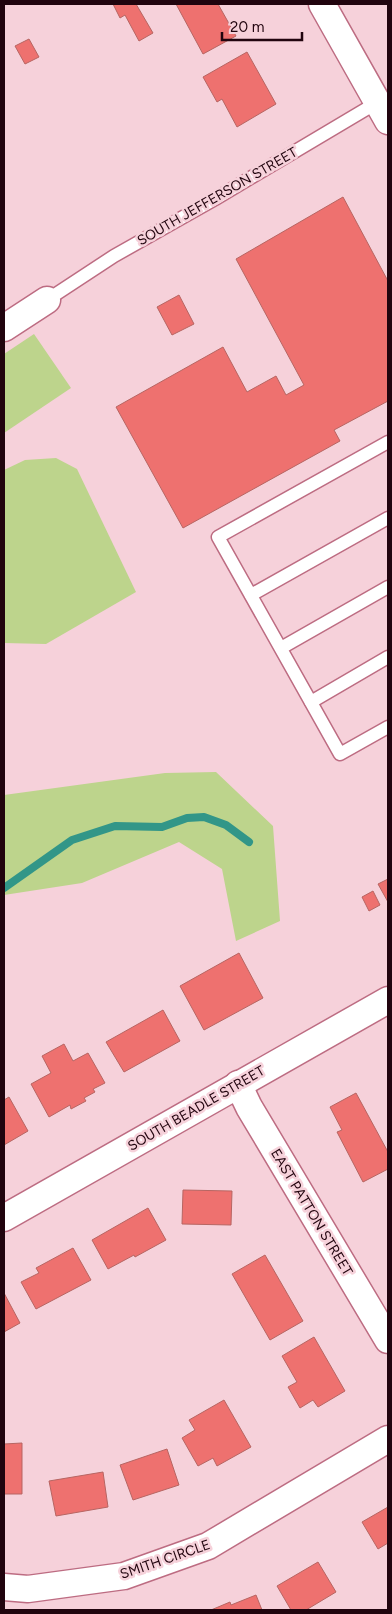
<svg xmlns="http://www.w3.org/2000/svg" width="392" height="1614" font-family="Figtree,sans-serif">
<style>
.green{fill:#bdd48c}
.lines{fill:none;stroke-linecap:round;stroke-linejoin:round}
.stream{stroke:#329688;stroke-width:8}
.building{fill:#ee716f;stroke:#b76562}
.lane-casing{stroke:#bd6c82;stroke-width:15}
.street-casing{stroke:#bd6c82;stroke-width:29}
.lane{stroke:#fff;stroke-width:12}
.street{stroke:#fff;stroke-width:26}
.labels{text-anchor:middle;stroke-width:5;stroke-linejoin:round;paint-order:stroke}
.street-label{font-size:14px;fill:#21040e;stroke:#f6d1da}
</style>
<rect width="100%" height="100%" fill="#f6d1da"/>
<g class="green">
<polygon points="34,334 71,388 4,433 4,354"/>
<polygon points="56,458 77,469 136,592 46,644 4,643 4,470 25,460"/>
<polygon points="216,772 273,826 280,921 236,941 222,869 179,842 82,883 4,895 4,795 165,773"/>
</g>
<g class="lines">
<polyline class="stream" points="4,888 72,840 115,826 162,827 187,818 204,817 226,825 249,842"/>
</g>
<g class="building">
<polygon points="113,4 136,4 153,33 139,41 125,15 120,18"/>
<polygon points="176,4 218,4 236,36 203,54"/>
<polygon points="29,39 39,57 25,64 15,46"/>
<polygon points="247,52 276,104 237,127 222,99 217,102 203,77"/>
<polygon points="343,197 388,281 388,401 334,430 340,441 183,528 116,407 223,347 247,392 276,376 286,395 304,385 236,259"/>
<polygon points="179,295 194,324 172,335 157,307"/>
<polygon points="388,879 388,902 378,884"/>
<polygon points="373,891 380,905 369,911 362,897"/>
<polygon points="239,953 263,998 204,1030 180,986"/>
<polygon points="163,1010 180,1041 124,1072 106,1042"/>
<polygon points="64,1044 73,1061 88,1053 105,1083 93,1089 95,1092 84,1098 86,1101 71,1109 70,1105 49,1117 31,1084 51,1073 42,1056"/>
<polygon points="356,1093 388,1152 388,1169 363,1182 337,1132 342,1130 330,1107"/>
<polygon points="9,1097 28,1131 4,1145 4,1100"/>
<polygon points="183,1190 232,1191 231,1225 182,1224"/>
<polygon points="148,1208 166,1240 135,1257 134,1255 108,1269 92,1240"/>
<polygon points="73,1248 91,1280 36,1309 21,1282 39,1273 36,1268"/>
<polygon points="265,1255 303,1321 270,1340 232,1274"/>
<polygon points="4,1293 20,1323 4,1332"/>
<polygon points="314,1337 345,1391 318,1407 313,1400 300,1408 288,1387 297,1382 282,1356"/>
<polygon points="224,1400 251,1447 217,1466 213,1458 198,1466 182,1438 195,1430 189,1420"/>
<polygon points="22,1443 22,1494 4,1494 4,1444"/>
<polygon points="167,1449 179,1485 133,1500 120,1465"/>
<polygon points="103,1472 108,1507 56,1516 49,1481"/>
<polygon points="388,1507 388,1543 378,1549 362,1522"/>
<polygon points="318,1562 336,1592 306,1610 291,1610 277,1586"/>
<polygon points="256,1595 262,1610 211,1610 230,1602 231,1605"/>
</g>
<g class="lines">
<defs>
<g id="lane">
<polyline points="47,300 114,256 215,199 378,102"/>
<polyline points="388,442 218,537 340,754 388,727"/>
<polyline points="251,595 388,518"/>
<polyline points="281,648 388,587"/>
<polyline points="311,702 388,657"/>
</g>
<g id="street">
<polyline points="322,4 388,121"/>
<polyline points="4,328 47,300"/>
<polyline points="238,1084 249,1107 388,1340"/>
<polyline points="4,1218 388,1000"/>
<polyline points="4,1587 28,1589 124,1576 208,1546 388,1439"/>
</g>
</defs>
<use href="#lane" class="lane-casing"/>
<use href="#street" class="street-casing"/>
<use href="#lane" class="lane"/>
<use href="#street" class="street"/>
</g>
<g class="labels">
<g class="street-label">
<text transform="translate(217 196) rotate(-30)" y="5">SOUTH JEFFERSON STREET</text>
<text transform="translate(196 1108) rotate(-30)" y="5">SOUTH BEADLE STREET</text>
<text transform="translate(312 1212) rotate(59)" y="5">EAST PATTON STREET</text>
<text transform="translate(165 1559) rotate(-19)" y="5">SMITH CIRCLE</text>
</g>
</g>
<rect width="392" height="1614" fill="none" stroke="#21040e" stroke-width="10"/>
<path d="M222 32v8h80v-8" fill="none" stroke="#21040e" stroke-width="2.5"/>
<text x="230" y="32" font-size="15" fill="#21040e" stroke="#f6d1da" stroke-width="4" paint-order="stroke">20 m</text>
</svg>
